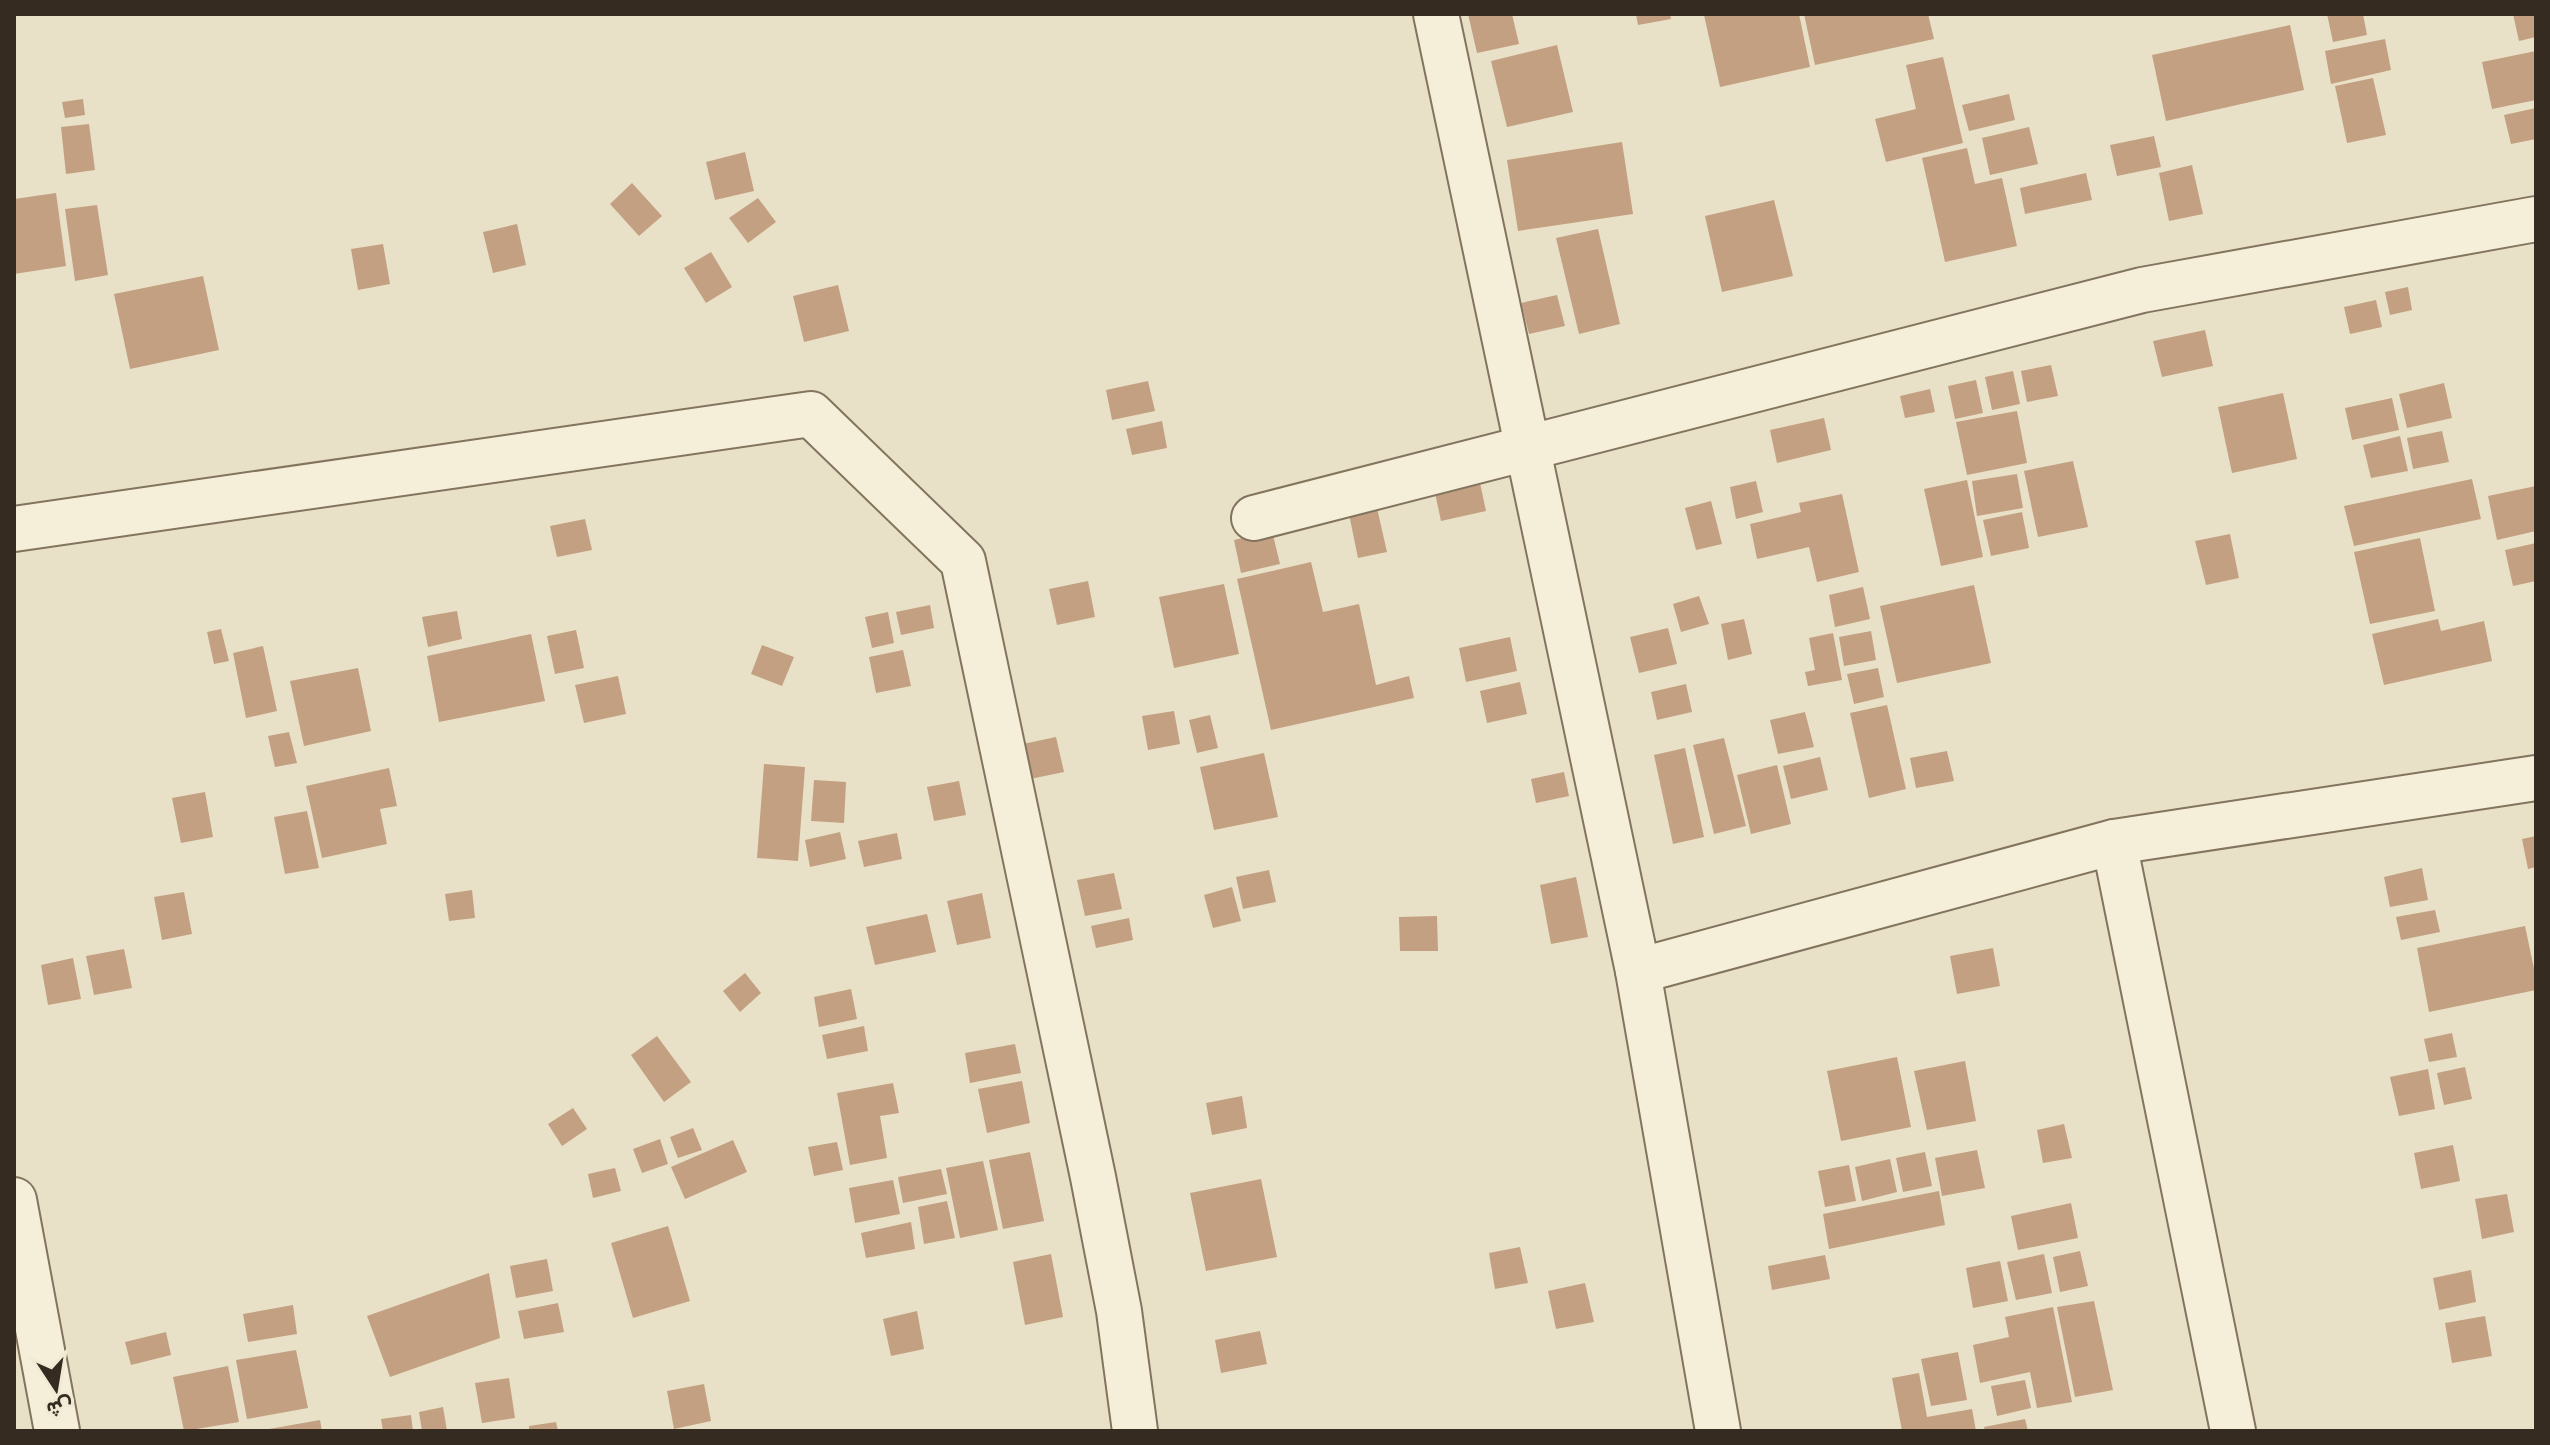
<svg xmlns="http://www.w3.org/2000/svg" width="2550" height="1445" font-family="'Libre Baskerville',Vazirmatn,serif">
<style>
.building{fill:#c3a081}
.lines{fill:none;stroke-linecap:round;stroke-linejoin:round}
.street-casing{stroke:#83745e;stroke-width:48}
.street{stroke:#f5eed9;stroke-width:44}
</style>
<rect width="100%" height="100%" fill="#e9e1c7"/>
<g class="building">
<polygon points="1468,14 1512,14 1519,44 1477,53"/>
<polygon points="1636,14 1670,14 1671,19 1638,25"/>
<polygon points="1710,14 1799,14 1810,67 1720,87 1704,15"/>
<polygon points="1804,14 1928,14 1934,39 1815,65"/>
<polygon points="2327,14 2363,14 2367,35 2333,42"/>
<polygon points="2513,14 2536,14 2536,37 2519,41"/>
<polygon points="2290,25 2304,90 2166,121 2152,55"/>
<polygon points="2385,39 2391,70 2331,84 2325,51"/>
<polygon points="1557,45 1573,112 1507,127 1491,61"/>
<polygon points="2536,51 2536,100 2492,109 2482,62"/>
<polygon points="1943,57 1963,143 1886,162 1875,119 1916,109 1906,65"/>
<polygon points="2373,78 2386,135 2347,143 2335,86"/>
<polygon points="2009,94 2015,120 1969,131 1962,105"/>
<polygon points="83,99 85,115 65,118 62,102"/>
<polygon points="2536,108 2536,139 2511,144 2504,115"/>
<polygon points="89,124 95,170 66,174 61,127"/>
<polygon points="2029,127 2038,164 1990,175 1982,138"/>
<polygon points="2154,136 2161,167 2117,176 2110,145"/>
<polygon points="1622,142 1633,214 1518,231 1507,160"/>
<polygon points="1967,148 1975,184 2002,178 2017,246 1945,262 1922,158"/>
<polygon points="745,152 754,191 715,200 706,162"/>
<polygon points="2192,165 2203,214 2169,221 2159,173"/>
<polygon points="2086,173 2092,200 2025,214 2020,188"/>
<polygon points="632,183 662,216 639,236 610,204"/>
<polygon points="56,193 66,266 14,274 14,199"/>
<polygon points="758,198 776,222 748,243 729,218"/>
<polygon points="1774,200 1793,276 1722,292 1705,216"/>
<polygon points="97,205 108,275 75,281 65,209"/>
<polygon points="517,224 526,265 493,273 483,232"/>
<polygon points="1598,229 1620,324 1579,334 1556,238"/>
<polygon points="383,244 390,284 358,290 351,249"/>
<polygon points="711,252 732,287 706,303 684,268"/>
<polygon points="203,276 219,350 130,369 114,294"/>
<polygon points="838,285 849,331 804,342 793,296"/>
<polygon points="2408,287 2412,310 2390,315 2385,292"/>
<polygon points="1557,295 1565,326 1529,334 1521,303"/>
<polygon points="2376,300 2382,327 2350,334 2344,307"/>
<polygon points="2205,330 2213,366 2162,377 2153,341"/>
<polygon points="2051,365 2058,396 2027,402 2021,371"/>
<polygon points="2013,371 2020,404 1992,410 1985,377"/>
<polygon points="1976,380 1983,413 1955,419 1948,386"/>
<polygon points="1148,381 1155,411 1112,420 1106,390"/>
<polygon points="2444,383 2452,418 2407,428 2399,394"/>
<polygon points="1930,389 1935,412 1905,418 1900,396"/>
<polygon points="2283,393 2297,459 2232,473 2218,407"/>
<polygon points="2392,398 2399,430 2352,440 2345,408"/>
<polygon points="2017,411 2027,463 1967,475 1956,422"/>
<polygon points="1824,418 1831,450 1777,463 1770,430"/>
<polygon points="1162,421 1167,448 1132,455 1126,429"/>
<polygon points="2442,431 2449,462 2413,469 2407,438"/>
<polygon points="2400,436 2408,471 2371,478 2363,445"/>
<polygon points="2073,461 2088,527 2038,537 2024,471"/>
<polygon points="2017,474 2023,508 1977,516 1972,481"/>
<polygon points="2472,479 2481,519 2354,546 2344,506"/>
<polygon points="1967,480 1983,557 1941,566 1924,489"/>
<polygon points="1756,481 1763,512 1736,519 1730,487"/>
<polygon points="1480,483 1486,511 1441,521 1435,493"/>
<polygon points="2536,486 2536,531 2497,540 2488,496"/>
<polygon points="1842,494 1859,572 1817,582 1809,547 1757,559 1750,524 1801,512 1799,503"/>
<polygon points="1711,501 1722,544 1696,550 1685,508"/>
<polygon points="1377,508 1387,552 1358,558 1349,514"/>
<polygon points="2022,512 2029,548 1991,556 1983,520"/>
<polygon points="585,519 592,550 557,557 550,526"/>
<polygon points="1272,531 1280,564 1241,573 1234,540"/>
<polygon points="2230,534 2239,578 2206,585 2195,541"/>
<polygon points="2420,538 2435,611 2370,624 2354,552"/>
<polygon points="2536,543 2536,581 2513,586 2505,550"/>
<polygon points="1311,562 1323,612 1359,604 1376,685 1409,676 1414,698 1271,730 1237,579"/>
<polygon points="1088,581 1095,617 1057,625 1049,589"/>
<polygon points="1224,584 1239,654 1174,668 1159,597"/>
<polygon points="1974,585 1991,663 1897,683 1880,606"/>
<polygon points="1863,587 1870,619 1835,627 1829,595"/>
<polygon points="1699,596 1709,624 1681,632 1673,604"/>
<polygon points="930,605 934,628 901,635 896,612"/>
<polygon points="457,611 462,639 428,647 422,617"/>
<polygon points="888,612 894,643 872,648 865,617"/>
<polygon points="1744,619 1752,654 1728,660 1721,624"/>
<polygon points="2438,619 2441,631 2484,621 2492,661 2384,685 2372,634"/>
<polygon points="1668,628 1677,664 1639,673 1630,637"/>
<polygon points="221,629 229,661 214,664 207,632"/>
<polygon points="576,630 584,668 555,674 547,636"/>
<polygon points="1871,631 1876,660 1844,666 1839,637"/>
<polygon points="1833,633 1842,680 1808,686 1805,672 1815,670 1809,638"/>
<polygon points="531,634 545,701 439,722 427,656"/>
<polygon points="1510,637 1517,671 1466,682 1459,648"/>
<polygon points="762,645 794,657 782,686 751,674"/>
<polygon points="263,646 277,711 246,718 233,653"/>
<polygon points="903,650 911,686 876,693 869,657"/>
<polygon points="358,668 371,731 304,746 290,681"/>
<polygon points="1878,668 1884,697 1854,704 1847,674"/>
<polygon points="618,676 626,714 584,723 575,685"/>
<polygon points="1520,682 1527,714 1487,723 1480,691"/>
<polygon points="1686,684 1692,712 1657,720 1651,692"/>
<polygon points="1887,705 1906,789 1869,798 1850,713"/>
<polygon points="1174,711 1180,744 1148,750 1142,716"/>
<polygon points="1805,712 1814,747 1778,754 1770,720"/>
<polygon points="1210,715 1218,748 1197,753 1189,720"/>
<polygon points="289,732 297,763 275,767 268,736"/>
<polygon points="1056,737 1064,772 1030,779 1023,744"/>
<polygon points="1724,738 1746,826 1714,834 1693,745"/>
<polygon points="1685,748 1704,837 1673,844 1654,755"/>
<polygon points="1947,751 1954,781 1916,788 1910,758"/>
<polygon points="1264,753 1278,817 1214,830 1200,767"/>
<polygon points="1820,757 1828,790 1791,799 1783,766"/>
<polygon points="764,764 805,767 798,861 757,858"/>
<polygon points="1777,765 1791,824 1751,834 1737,775"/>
<polygon points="389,768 397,806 380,809 387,844 322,858 306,786"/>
<polygon points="1564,772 1569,796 1536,803 1531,779"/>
<polygon points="814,780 846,782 844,823 811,821"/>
<polygon points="959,781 966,815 934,821 927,787"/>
<polygon points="205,792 213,837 181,843 172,798"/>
<polygon points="307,811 319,868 285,874 274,817"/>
<polygon points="840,832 846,859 810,867 805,840"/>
<polygon points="897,833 902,859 864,867 858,841"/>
<polygon points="2536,836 2536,867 2528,869 2522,839"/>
<polygon points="2422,868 2428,900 2390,907 2384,877"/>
<polygon points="1269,870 1276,902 1243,909 1236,877"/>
<polygon points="1114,873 1122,909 1085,916 1077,880"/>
<polygon points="1576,877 1588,937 1551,944 1540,885"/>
<polygon points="1232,887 1241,921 1213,928 1204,895"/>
<polygon points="472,890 475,918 449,921 445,894"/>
<polygon points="184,892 192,934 162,940 154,897"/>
<polygon points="982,893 991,938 957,945 947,901"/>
<polygon points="2435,910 2440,932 2401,940 2396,917"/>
<polygon points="927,914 936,952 875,965 866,927"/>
<polygon points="1437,916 1438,951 1400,951 1399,917"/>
<polygon points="1129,918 1133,940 1096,948 1091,926"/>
<polygon points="2525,926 2536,978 2536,990 2429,1012 2417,948"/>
<polygon points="1993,948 2000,986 1957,994 1950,956"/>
<polygon points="124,949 132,988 94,995 86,956"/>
<polygon points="73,958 81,999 48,1005 41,965"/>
<polygon points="745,973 761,993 740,1012 723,991"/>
<polygon points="851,989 857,1019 819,1027 814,997"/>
<polygon points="864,1026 868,1051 827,1059 822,1035"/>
<polygon points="2452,1033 2457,1057 2429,1062 2424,1039"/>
<polygon points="657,1036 691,1082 664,1102 631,1055"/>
<polygon points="1015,1044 1021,1073 970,1083 965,1053"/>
<polygon points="1897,1057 1911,1127 1841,1141 1827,1071"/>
<polygon points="1965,1061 1976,1121 1927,1130 1914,1071"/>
<polygon points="2465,1067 2472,1099 2444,1105 2437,1073"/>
<polygon points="2428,1069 2435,1109 2399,1116 2390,1077"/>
<polygon points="1022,1081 1030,1123 987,1133 978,1089"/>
<polygon points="893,1083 899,1113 880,1116 887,1158 850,1165 837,1093"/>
<polygon points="1242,1096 1247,1128 1212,1135 1206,1103"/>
<polygon points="573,1108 587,1129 562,1146 548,1124"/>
<polygon points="2064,1124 2072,1158 2043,1163 2037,1130"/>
<polygon points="693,1128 702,1150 678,1158 670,1137"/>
<polygon points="660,1139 668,1164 642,1173 633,1149"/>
<polygon points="733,1140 747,1172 685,1199 671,1167"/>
<polygon points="837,1142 843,1170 814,1176 808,1147"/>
<polygon points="2453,1145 2460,1181 2421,1189 2414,1153"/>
<polygon points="1977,1150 1985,1188 1942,1196 1935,1158"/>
<polygon points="1030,1152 1044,1221 1003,1229 989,1160"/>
<polygon points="1925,1152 1932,1186 1903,1192 1896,1158"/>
<polygon points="1890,1159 1897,1192 1862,1201 1855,1167"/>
<polygon points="983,1161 998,1230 960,1238 946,1168"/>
<polygon points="1849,1165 1856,1201 1825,1207 1818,1171"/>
<polygon points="615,1168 621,1191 593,1198 588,1174"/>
<polygon points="941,1169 947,1194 903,1203 898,1177"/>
<polygon points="1261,1179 1277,1257 1206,1271 1190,1193"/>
<polygon points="893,1180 900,1214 855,1223 849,1188"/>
<polygon points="1939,1191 1945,1225 1829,1249 1823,1214"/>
<polygon points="2507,1194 2514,1232 2482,1239 2475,1199"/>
<polygon points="947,1201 955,1238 924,1244 918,1207"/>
<polygon points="2071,1203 2078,1238 2018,1250 2011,1216"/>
<polygon points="911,1222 915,1249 866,1258 861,1233"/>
<polygon points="668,1226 690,1301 633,1318 611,1243"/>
<polygon points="1520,1247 1528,1283 1495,1289 1489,1253"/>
<polygon points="2080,1251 2088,1286 2060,1292 2053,1257"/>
<polygon points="1051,1254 1063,1317 1025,1325 1013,1262"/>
<polygon points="2044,1254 2052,1293 2016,1300 2007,1262"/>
<polygon points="1825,1255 1830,1279 1772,1290 1768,1266"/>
<polygon points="547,1259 553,1291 516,1298 510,1266"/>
<polygon points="2000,1261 2008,1301 1973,1308 1966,1268"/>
<polygon points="2471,1270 2476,1302 2439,1310 2433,1278"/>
<polygon points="489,1273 500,1338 390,1377 367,1316"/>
<polygon points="1585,1283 1594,1322 1556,1329 1548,1291"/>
<polygon points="2094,1301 2113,1390 2075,1397 2057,1307"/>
<polygon points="558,1303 564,1332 524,1339 518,1311"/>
<polygon points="293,1305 297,1334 248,1342 243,1314"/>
<polygon points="2053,1307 2072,1402 2037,1408 2030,1372 1980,1383 1973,1345 2009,1337 2005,1317"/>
<polygon points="917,1311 924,1349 891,1356 883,1319"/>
<polygon points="2485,1316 2492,1356 2452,1363 2445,1323"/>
<polygon points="1260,1331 1267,1364 1221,1373 1215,1340"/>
<polygon points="166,1332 171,1355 131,1365 125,1342"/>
<polygon points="296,1350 308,1408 247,1419 236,1360"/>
<polygon points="1958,1352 1967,1400 1931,1406 1921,1359"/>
<polygon points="228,1366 239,1422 184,1431 173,1377"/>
<polygon points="1919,1373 1927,1417 1972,1409 1976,1431 1902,1431 1892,1378"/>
<polygon points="509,1378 515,1418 482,1423 475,1383"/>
<polygon points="2025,1380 2031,1408 1997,1416 1991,1386"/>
<polygon points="704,1384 711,1421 674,1429 667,1391"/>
<polygon points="443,1407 447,1431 422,1431 419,1412"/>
<polygon points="411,1415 413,1431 383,1431 381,1419"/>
<polygon points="2025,1419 2028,1431 1985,1431 1984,1427"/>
<polygon points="320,1420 322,1431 269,1431 269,1429"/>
<polygon points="556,1422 558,1431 529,1431 529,1426"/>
</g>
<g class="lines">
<defs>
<g id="street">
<polyline points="1436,14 1638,971"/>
<polyline points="1254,518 2142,290 2536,219"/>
<polyline points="14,529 811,414 963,561 1093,1177 1119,1311 1135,1431"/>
<polyline points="2114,842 2233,1431"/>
<polyline points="14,1200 57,1431"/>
<polyline points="1718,1431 1638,971 2114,842 2536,778"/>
</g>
</defs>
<use href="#street" class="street-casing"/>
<use href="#street" class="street"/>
</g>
<rect width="2550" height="1445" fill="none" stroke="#352b20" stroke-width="32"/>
<g transform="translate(56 1389) rotate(168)" stroke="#f1ebd5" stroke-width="6" paint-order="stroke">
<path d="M0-6L14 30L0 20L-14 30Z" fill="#352b20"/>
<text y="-12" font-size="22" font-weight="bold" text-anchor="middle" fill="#352b20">ش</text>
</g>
</svg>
